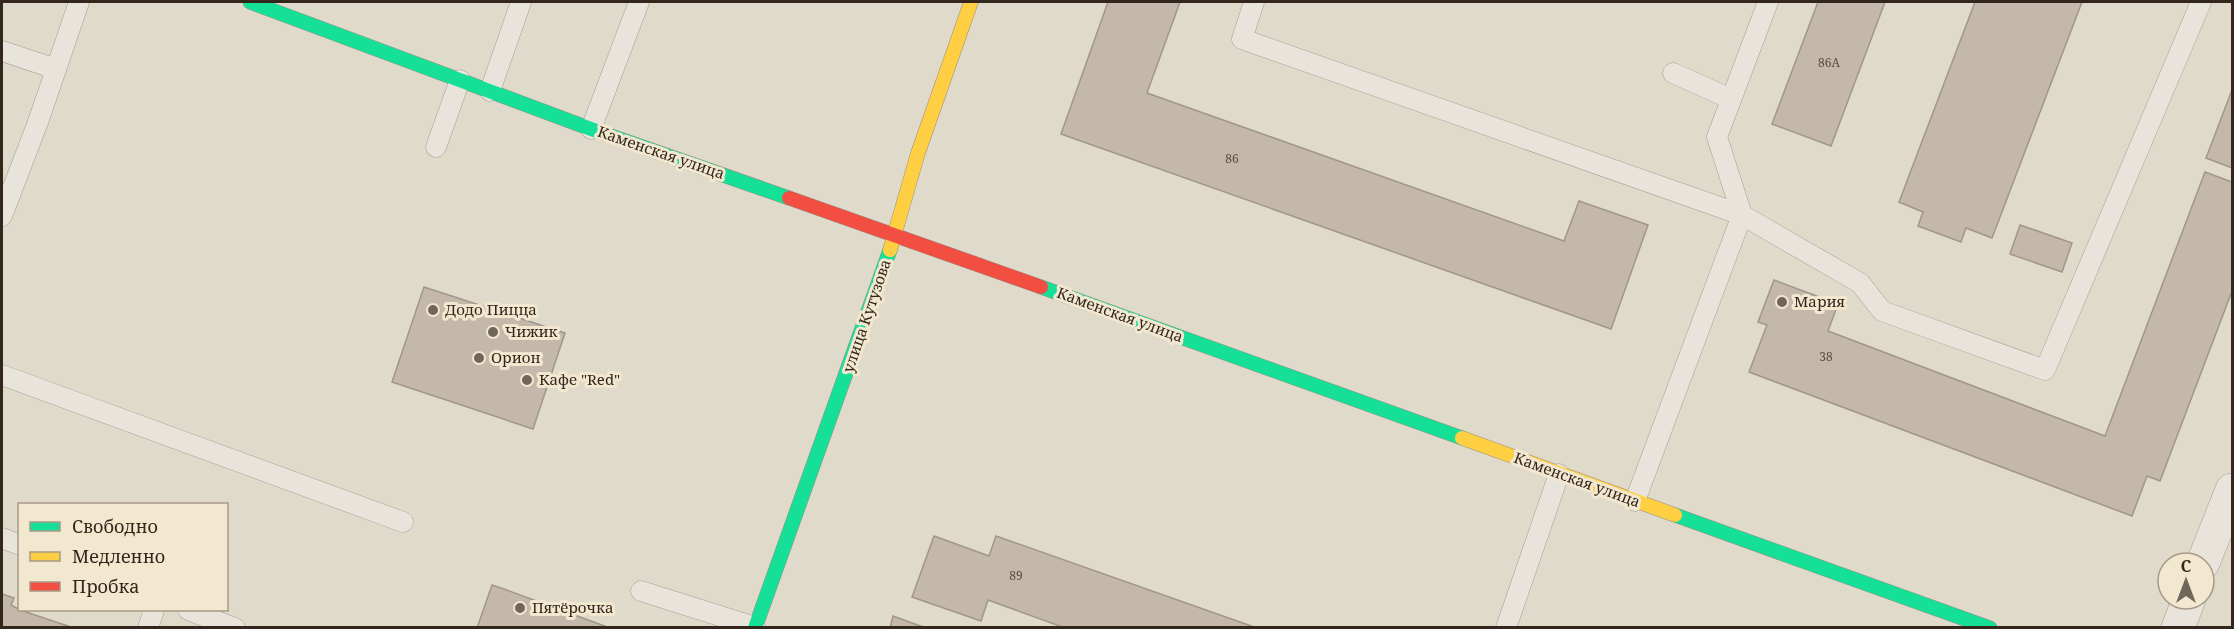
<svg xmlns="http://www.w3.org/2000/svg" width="2234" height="629" font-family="'Noto Serif',serif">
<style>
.building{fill:#c4b8ab;stroke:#a0968a;stroke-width:1.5}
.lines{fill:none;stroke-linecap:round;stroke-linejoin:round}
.lane-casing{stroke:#a59f93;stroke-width:21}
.street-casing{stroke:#a59f93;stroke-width:34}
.fast-casing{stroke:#958e84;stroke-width:15}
.slow-casing{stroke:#958e84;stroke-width:15}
.jam-casing{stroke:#958e84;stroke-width:15}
.lane{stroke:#e9e4db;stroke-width:20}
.street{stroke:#e9e4db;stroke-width:33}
.fast{stroke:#16e098;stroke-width:14}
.slow{stroke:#ffcf43;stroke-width:14}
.jam{stroke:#f24e42;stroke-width:14}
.poi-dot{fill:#70665a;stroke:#f2e7cf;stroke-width:2}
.labels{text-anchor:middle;stroke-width:6;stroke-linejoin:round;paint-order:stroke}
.number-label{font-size:12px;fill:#574b40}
.street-label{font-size:15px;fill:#33271d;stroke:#f2e7cf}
.poi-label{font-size:15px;fill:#33271d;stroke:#f2e7cf;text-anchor:start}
</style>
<rect width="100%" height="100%" fill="#e0daca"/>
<g class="building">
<polygon points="1108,2 1180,2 1147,93 1564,241 1579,201 1648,225 1611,329 1061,134"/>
<polygon points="1818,2 1885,2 1831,146 1772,124"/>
<polygon points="1975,2 2082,2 1992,238 1966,228 1961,242 1918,226 1923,212 1899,202"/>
<polygon points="2232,90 2232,168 2206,158"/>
<polygon points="2205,172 2232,182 2232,291 2160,481 2147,476 2132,516 1749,372 1767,325 1758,322 1774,280 1838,304 1828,331 2105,436"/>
<polygon points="2020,225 2072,243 2062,272 2010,254"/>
<polygon points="424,287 565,333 533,429 392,382"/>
<polygon points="934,536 989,556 996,536 1257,628 1065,628 988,600 981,621 912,597"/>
<polygon points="492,585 504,589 610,628 477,628"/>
<polygon points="2,594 14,598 11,605 20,610 74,628 2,628"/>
<polygon points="893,616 926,628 890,628"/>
</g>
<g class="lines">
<defs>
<g id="lane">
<polyline points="1254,2 1242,39 1742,215"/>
<polyline points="2,51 56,69"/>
<polyline points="1673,73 1731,99"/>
<polyline points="490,91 521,2"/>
<polyline points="591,129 639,2"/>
<polyline points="436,147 460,80"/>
<polyline points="1742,215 1717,137 1768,2"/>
<polyline points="2,216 38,122 79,2"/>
<polyline points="2,375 403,522"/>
<polyline points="1635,501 1742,215 1860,283 1882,311 2045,370 2201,2"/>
<polyline points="2,538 20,545"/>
<polyline points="641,591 755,627"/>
<polyline points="188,610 235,628"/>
<polyline points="148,628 154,610"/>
<polyline points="1506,628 1559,474"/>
</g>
<g id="street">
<polyline points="2203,563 2232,490"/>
<polyline points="2178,628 2189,599"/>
</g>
<g id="fast">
<polyline points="250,2 591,129 789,198"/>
<polyline points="1041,287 1462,438"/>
<polyline points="1675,515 1990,628"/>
<polyline points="755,628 890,250"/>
</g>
<g id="slow">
<polyline points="890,250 918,153 971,2"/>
<polyline points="1462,438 1675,515"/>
</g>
<polyline id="jam" points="789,198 1041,287"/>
</defs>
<use href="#lane" class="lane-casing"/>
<use href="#street" class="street-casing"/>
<use href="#fast" class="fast-casing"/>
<use href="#slow" class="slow-casing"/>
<use href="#jam" class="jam-casing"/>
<use href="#lane" class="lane"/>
<use href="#street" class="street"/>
<use href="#fast" class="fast"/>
<use href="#slow" class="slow"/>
<use href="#jam" class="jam"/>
</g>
<g class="poi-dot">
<circle cx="1782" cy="302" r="6"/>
<circle cx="433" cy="310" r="6"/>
<circle cx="493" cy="332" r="6"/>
<circle cx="479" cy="358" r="6"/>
<circle cx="527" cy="380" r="6"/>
<circle cx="520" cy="608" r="6"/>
</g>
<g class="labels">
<g class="number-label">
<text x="1829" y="67">86А</text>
<text x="1232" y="163">86</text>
<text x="1826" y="361">38</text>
<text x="1016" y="580">89</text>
</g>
<g class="street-label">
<text transform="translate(661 153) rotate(19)" y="5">Каменская улица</text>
<text transform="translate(1120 315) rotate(20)" y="5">Каменская улица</text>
<text transform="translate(867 316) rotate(-71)" y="5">улица Кутузова</text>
<text transform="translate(1577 480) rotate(20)" y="5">Каменская улица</text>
</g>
<g class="poi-label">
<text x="1794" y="307">Мария</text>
<text x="445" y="315">Додо Пицца</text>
<text x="505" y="337">Чижик</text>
<text x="491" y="363">Орион</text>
<text x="539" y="385">Кафе "Red"</text>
<text x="532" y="613">Пятёрочка</text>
</g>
</g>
<rect width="2234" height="629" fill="none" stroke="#33271d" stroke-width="6"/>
<rect x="18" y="503" width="210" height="108" fill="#f2e7cf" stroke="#a69a88" stroke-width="1.5"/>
<rect x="30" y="522" width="30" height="9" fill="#16e098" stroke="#a69a88" stroke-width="1.5"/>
<text x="72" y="533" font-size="18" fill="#33271d">Свободно</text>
<rect x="30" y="552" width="30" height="9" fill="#ffcf43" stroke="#a69a88" stroke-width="1.5"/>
<text x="72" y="563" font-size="18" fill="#33271d">Медленно</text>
<rect x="30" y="582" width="30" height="9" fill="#f24e42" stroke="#a69a88" stroke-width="1.5"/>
<text x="72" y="593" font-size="18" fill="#33271d">Пробка</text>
<g transform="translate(2186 581)"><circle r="28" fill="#f2e7cf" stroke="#a69a88" stroke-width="1.5"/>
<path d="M0-4.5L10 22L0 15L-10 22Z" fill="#70665a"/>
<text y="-9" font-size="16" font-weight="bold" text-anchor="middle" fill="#33271d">С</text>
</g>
</svg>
